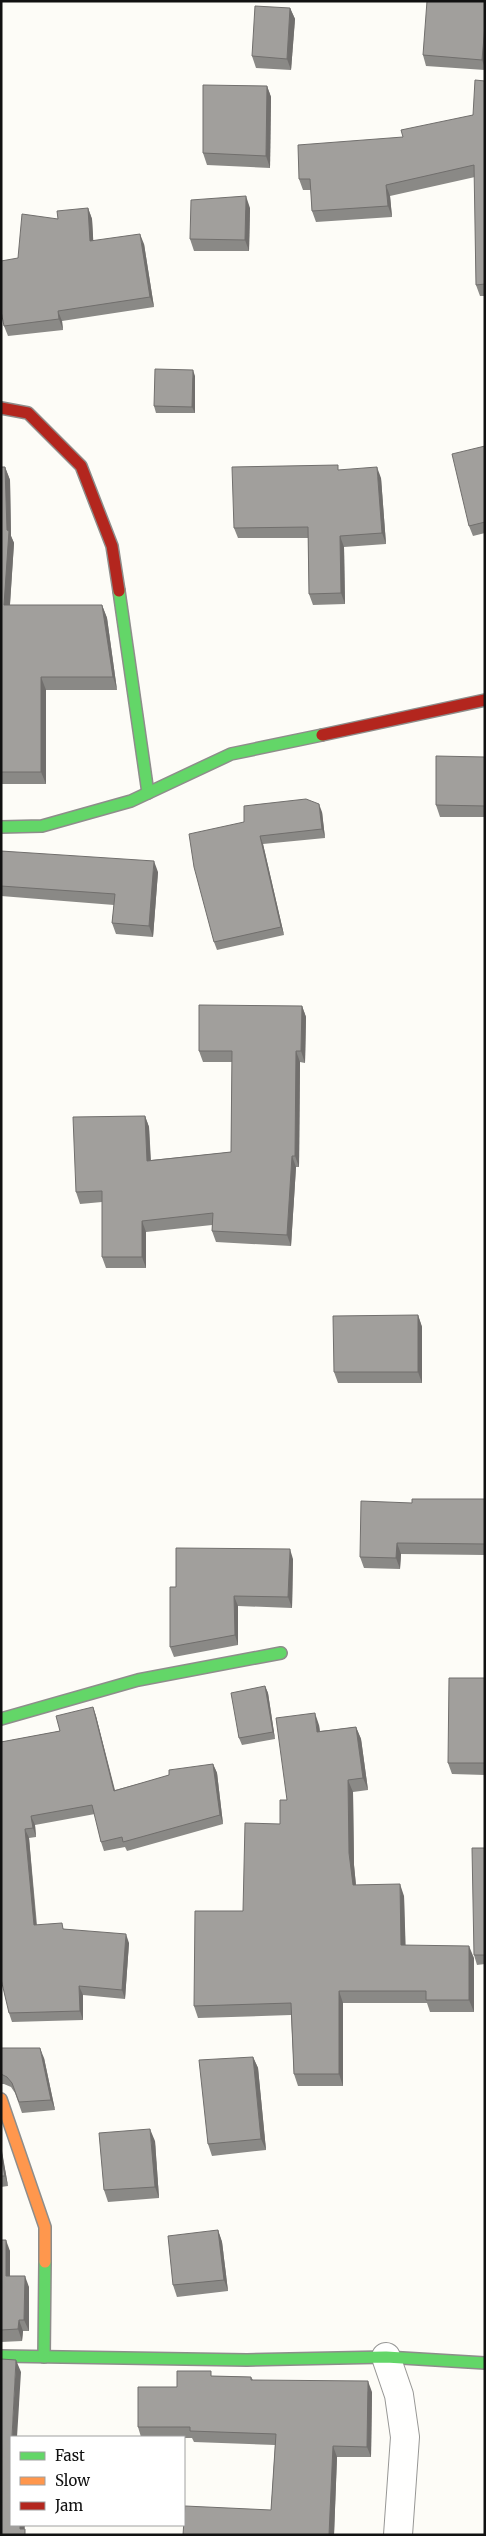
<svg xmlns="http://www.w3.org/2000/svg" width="486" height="2536" font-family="Merriweather,serif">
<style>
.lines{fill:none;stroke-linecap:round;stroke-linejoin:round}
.street-casing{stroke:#979795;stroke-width:30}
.fast-casing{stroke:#8e8d8b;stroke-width:14}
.slow-casing{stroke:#8e8d8b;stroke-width:14}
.jam-casing{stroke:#8e8d8b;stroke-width:14}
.street{stroke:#fffffe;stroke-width:28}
.fast{stroke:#63d668;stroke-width:11}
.slow{stroke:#ff974d;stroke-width:11}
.jam{stroke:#b3261e;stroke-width:11}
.wall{fill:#8a8986}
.shaded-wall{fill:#716f6d}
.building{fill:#a19f9c;stroke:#716f6d}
</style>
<rect width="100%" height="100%" fill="#fdfcf7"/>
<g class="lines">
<defs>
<polyline id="street" points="386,2357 399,2395 405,2437 398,2535"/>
<g id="fast">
<polyline points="119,591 148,793"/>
<polyline points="1,827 42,826 131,801 231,754 322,735"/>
<polyline points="1,1719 138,1680 281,1653"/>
<polyline points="1,2356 247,2360 386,2357 485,2363"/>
<polyline points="44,2357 45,2262"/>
</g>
<polyline id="slow" points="1,2099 45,2227 45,2262"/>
<g id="jam">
<polyline points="1,408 28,413 81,466 112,546 119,591"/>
<polyline points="322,735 485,700"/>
</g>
</defs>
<use href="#street" class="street-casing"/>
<use href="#fast" class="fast-casing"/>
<use href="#slow" class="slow-casing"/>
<use href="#jam" class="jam-casing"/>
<use href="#street" class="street"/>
<use href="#fast" class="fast"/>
<use href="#slow" class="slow"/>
<use href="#jam" class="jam"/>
</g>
<g class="wall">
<polygon points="485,1 485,70 426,66 423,55"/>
<polygon points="290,8 295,19 291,70 256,68 252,56"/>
<polygon points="485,81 485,296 480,296 476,285 475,177 390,196 392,217 316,222 312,211 311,190 303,190 299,179 403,137 473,115"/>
<polygon points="267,86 271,97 270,168 207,165 203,153"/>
<polygon points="88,208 92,219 93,241 144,244 154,307 62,321 63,330 8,336 4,326 18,258 58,219"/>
<polygon points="250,208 249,251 194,251 190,239"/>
<polygon points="195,376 195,413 156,413 154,406"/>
<polygon points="485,446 485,533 473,536 469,526"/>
<polygon points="1,467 5,467 10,480 11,536 14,543 10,605 102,605 107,618 117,690 46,690 46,784 1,784"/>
<polygon points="340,470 381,478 386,544 344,547 345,604 313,605 309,594 308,538 238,538 234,528"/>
<polygon points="485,757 485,817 440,817 436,805"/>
<polygon points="322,812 325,838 263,844 284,935 217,950 214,942 244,822"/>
<polygon points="1,851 158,872 153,937 116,934 112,923 114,905 1,896"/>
<polygon points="302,1006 306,1017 305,1063 300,1062 299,1167 296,1167 291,1246 216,1242 212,1231 212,1225 146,1232 146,1268 106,1268 102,1257 102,1202 80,1204 76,1192 145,1116 149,1127 151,1160 231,1152 232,1062 203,1062 199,1051"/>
<polygon points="418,1315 422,1327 422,1383 338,1383 334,1372"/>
<polygon points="485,1499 485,1555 401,1554 400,1569 364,1568 360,1557 412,1503"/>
<polygon points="293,1559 292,1608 238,1606 238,1645 174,1657 170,1647 176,1587"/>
<polygon points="485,1678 485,1775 452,1774 448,1763"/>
<polygon points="265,1686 268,1693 275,1739 242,1745 239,1738"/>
<polygon points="93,1707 96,1716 115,1790 213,1764 217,1773 223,1824 127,1851 125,1847 104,1851 101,1842 95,1814 35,1825 36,1837 29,1838 37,1925 65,1929 129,1943 125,1999 83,1995 83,2020 12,2022 9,2013 1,1742 60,1731"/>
<polygon points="319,1725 320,1731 356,1727 361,1739 368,1790 353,1792 354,1865 356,1885 404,1896 405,1945 474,1958 474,2012 430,2012 427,2003 343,2003 343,2086 298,2086 294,2074 291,2015 198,2018 194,2006 243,1911 280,1824 287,1800"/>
<polygon points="485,1848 485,1964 477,1965 474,1955"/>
<polygon points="1,2048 44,2058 55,2110 22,2113 15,2093 11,2087 4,2084 1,2084"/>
<polygon points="253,2057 258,2068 266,2150 212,2156 208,2144"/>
<polygon points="155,2141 159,2198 108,2202 104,2190"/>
<polygon points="1,2148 8,2186 1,2187"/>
<polygon points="218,2230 222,2242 228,2291 177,2297 173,2285"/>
<polygon points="1,2240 10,2251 10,2276 29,2287 29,2331 23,2331 22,2341 1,2342"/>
<polygon points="213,2376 251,2377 253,2380 372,2392 371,2457 337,2457 334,2535 183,2535 271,2510 275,2445 194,2442 192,2438 184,2438 184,2437 141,2437 138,2427 177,2387"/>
</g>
<g class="shaded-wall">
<polygon points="290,8 295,19 291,70 287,59"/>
<polygon points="485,25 485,68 482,60"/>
<polygon points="267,86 271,97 270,168 266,156"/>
<polygon points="386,185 390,196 392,217 388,206"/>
<polygon points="246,196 250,208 249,251 245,240"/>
<polygon points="88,208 92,219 94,252 90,241"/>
<polygon points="140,234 144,244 154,307 150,297"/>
<polygon points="58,311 62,321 63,330 59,319"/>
<polygon points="193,370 195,376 195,413 192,407"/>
<polygon points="5,467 10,480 11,536 14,543 9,618 4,605 7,530"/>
<polygon points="377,467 381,478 386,544 382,533"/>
<polygon points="340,536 344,547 345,604 341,593"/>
<polygon points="102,605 107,618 117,690 113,677"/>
<polygon points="41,677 46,690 46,784 41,772"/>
<polygon points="319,804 322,812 325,838 322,829"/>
<polygon points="260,836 263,844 284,935 281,927"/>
<polygon points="154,861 158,872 153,937 149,926"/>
<polygon points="302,1006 306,1017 305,1063 301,1051"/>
<polygon points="296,1051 300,1062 299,1167 295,1156"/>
<polygon points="145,1116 149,1127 151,1172 147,1161"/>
<polygon points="292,1156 296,1167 291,1246 287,1235"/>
<polygon points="142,1221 146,1232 146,1268 142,1257"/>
<polygon points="418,1315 422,1327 422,1383 418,1372"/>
<polygon points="397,1543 401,1554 400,1569 396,1558"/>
<polygon points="290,1549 293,1559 292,1608 288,1597"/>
<polygon points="234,1596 238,1606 238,1645 235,1635"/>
<polygon points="265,1686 268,1693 275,1739 273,1732"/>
<polygon points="93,1707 96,1716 117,1800 114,1791"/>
<polygon points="315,1713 319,1725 321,1744 317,1732"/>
<polygon points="356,1727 361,1739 368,1790 363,1778"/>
<polygon points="213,1764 217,1773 223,1824 220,1815"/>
<polygon points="348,1780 353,1792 354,1865 357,1897 353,1885 349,1853"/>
<polygon points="31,1816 35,1825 36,1837 33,1828"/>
<polygon points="25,1829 29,1838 37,1934 34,1925"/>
<polygon points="400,1884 404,1896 406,1957 401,1945"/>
<polygon points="126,1934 129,1943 125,1999 122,1990"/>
<polygon points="469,1946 474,1958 474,2012 469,2000"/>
<polygon points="79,1986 83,1995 83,2020 80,2011"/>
<polygon points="339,1991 343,2003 343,2086 339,2074"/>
<polygon points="40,2048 44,2058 55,2110 51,2100"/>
<polygon points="253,2057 258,2068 266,2150 261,2139"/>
<polygon points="150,2129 155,2141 159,2198 155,2187"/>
<polygon points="1,2148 2,2151 8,2186 5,2176 1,2156"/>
<polygon points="218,2230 222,2242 228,2291 224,2280"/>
<polygon points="6,2240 10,2251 10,2287 6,2276"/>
<polygon points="25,2276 29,2287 29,2331 24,2320"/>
<polygon points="19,2320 23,2331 22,2341 18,2329"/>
<polygon points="16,2360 21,2372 17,2437 12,2437"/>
<polygon points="368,2381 372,2392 371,2457 367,2447"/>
<polygon points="333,2446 337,2457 334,2535 329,2535"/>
<polygon points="20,2525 25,2525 24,2535 20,2529"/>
</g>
<g class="building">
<polygon points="427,1 485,1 485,25 482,60 423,55"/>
<polygon points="255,6 290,8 287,59 252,56"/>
<polygon points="475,80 485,81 485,284 476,285 474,165 386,185 388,206 312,211 310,179 299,179 298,145 403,137 401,130 473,115"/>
<polygon points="203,85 267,86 266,156 203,153"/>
<polygon points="246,196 245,240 190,239 191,200"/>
<polygon points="88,208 90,241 140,234 150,297 58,311 59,319 4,326 1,311 1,261 18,258 22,214 58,219 57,211"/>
<polygon points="155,369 193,370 192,407 154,406"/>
<polygon points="485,446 485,522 469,526 452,454"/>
<polygon points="338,465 338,470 377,467 382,533 340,536 341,593 309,594 308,527 234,528 232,467"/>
<polygon points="1,467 5,467 7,530 9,531 4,605 102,605 113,677 41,677 41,772 1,772"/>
<polygon points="436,756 485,757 485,806 436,805"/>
<polygon points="306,799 319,804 322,829 260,836 281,927 214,942 194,867 189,834 244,822 244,806"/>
<polygon points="1,851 154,861 149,926 112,923 115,894 1,886"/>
<polygon points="199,1005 302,1006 301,1051 296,1051 295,1156 292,1156 287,1235 212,1231 213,1213 142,1221 142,1257 102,1257 102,1191 76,1192 73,1117 145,1116 147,1161 231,1152 232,1051 199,1051"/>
<polygon points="418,1315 418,1372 334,1372 333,1316"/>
<polygon points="412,1499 485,1499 485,1544 397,1543 396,1558 360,1557 361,1501 412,1503"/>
<polygon points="176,1548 290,1549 288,1597 234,1596 235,1635 170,1647 170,1587 176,1587"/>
<polygon points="449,1678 485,1678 485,1763 448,1763"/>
<polygon points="265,1686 273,1732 239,1738 231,1693"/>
<polygon points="93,1707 114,1791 169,1775 169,1770 213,1764 220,1815 123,1842 122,1837 101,1842 92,1805 31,1816 33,1828 25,1829 34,1925 62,1923 63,1929 126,1934 122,1990 79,1986 80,2011 9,2013 1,1979 1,1742 60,1731 56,1716"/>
<polygon points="315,1713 317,1732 356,1727 363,1778 348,1780 349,1853 353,1885 400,1884 401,1945 469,1946 469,2000 426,2000 426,1991 339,1991 339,2074 294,2074 291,2003 194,2006 195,1911 243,1911 245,1823 280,1824 280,1800 287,1800 276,1718"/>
<polygon points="472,1848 485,1848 485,1955 474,1955"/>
<polygon points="1,2048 40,2048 51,2100 19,2102 12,2083 7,2077 1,2074"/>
<polygon points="253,2057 261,2139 208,2144 199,2060"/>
<polygon points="150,2129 155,2187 104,2190 99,2133"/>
<polygon points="1,2156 5,2176 1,2176"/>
<polygon points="218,2230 224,2280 173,2285 168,2236"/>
<polygon points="1,2240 6,2240 6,2276 25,2276 24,2320 19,2320 18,2329 1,2330"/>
<polygon points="1,2359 16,2360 12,2437 11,2437 11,2525 20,2525 20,2529 25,2529 25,2535 1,2535"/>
<polygon points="177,2371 211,2371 211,2376 251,2377 251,2380 368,2381 367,2447 333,2446 329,2535 183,2535 185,2506 271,2510 276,2434 190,2431 190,2427 138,2427 138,2387 177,2387"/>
</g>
<rect width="486" height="2536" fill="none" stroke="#111111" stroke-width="5"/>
<rect x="10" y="2436" width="175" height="90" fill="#ffffff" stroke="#a0a0a0"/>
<rect x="20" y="2452" width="25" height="8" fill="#63d668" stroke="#a0a0a0"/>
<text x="55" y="2461" font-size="15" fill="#111111">Fast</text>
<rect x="20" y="2477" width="25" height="8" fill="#ff974d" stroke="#a0a0a0"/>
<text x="55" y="2486" font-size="15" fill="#111111">Slow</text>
<rect x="20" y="2502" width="25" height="8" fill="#b3261e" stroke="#a0a0a0"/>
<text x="55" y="2511" font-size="15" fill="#111111">Jam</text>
</svg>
